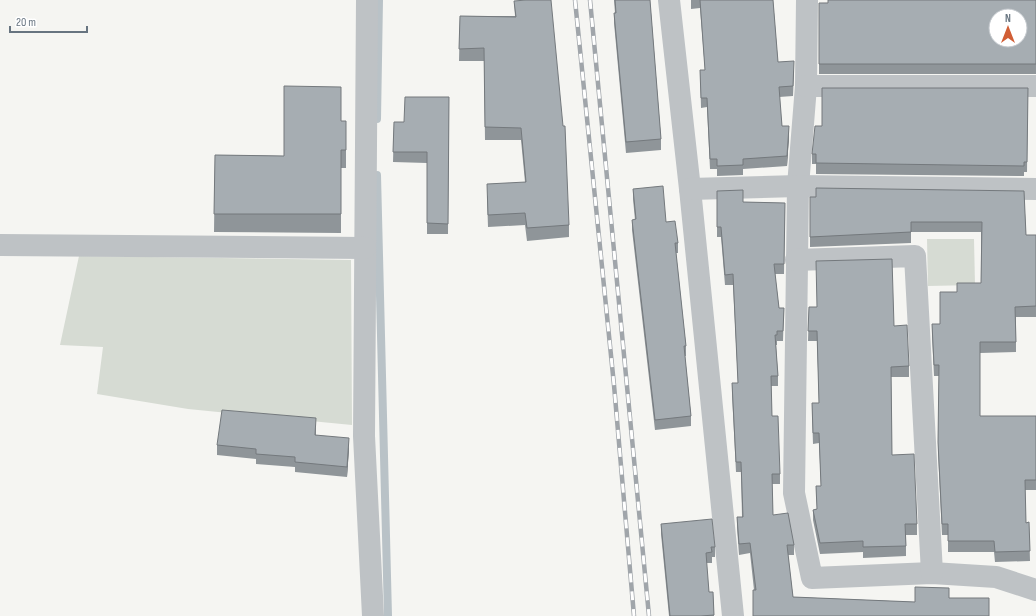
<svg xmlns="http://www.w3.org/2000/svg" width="1036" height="616" font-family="'Sofia Sans Condensed',sans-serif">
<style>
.green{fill:#d6dbd3}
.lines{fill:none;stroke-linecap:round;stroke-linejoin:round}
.stream{stroke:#b9c2c7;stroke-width:8}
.street{stroke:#bec2c5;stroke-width:22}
.rail-casing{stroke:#a0a5aa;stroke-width:4.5}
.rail{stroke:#fff;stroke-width:3;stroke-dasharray:9;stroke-linecap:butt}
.wall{fill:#8f9599}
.shaded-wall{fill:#74797d}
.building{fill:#a6adb2;stroke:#74797d;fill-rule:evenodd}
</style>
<rect width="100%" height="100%" fill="#f5f5f2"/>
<g class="green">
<polygon points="927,239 974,239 975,285 928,286"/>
<polygon points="79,256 351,260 352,425 188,409 97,394 103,347 60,345"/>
</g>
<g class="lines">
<g class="stream">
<polyline points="377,119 379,0"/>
<polyline points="377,175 388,616"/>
</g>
<g class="street">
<polyline points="367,0 364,436 373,616"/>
<polyline points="669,0 690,189 733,616"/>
<polyline points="807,0 806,86 798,186 794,493 812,578 932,573 996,577 1036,590"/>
<polyline points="806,86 1036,86"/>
<polyline points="690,189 798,186 1036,189"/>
<polyline points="0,245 365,248"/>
<polyline points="796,260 915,256 932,573"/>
</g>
<defs>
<g id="rail">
<polyline points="575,0 614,385 634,616"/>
<polyline points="590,0 649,616"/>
</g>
</defs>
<use href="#rail" class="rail-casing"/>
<use href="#rail" class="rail"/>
</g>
<g class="wall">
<polygon points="614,0 650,0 661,139 661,150 626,153 614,23 614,13 615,13"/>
<polygon points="691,0 775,0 773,0 778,62 794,71 793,96 779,97 782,126 789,136 787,166 743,169 743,175 717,176 717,169 710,169 707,107 701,108 700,70 705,70 700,8 691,9"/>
<polygon points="1036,0 1036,74 819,74 819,3"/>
<polygon points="514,1 569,225 569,237 527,241 525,225 488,227 487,196 525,182 521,140 485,140 484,61 459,61 460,16 515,16"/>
<polygon points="1028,88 1027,172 1024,172 1024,176 816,174 816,164 812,164 812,154 822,126"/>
<polygon points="449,97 448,234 427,234 427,163 393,162 394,122 404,122"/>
<polygon points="341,121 346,121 346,168 341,168 341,233 214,232 215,155 284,156"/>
<polygon points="633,189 666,222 678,243 678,253 676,253 686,346 686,356 685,356 691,416 691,426 655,430 632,230 632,220 635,220 633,199"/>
<polygon points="717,191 743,202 785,203 784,274 775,274 779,308 784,308 783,341 777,341 777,345 776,345 778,376 778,386 771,386 772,416 780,474 780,484 772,484 773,515 794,545 794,555 788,555 793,597 915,602 949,598 989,616 753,616 753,590 754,590 750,553 739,555 737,527 737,517 742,517 741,472 736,472 732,394 732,383 738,383 733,285 725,285 721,237 717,237"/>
<polygon points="1024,191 1026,235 1036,235 1036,317 1016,317 1016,352 980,353 980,416 1036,416 1036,490 1025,490 1026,523 1029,522 1030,561 995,562 994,552 948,552 948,535 942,535 938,452 939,376 934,376 932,335 932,324 940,324 957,292 981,283 981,232 911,232 911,243 810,247 810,197"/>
<polygon points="809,307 894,326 909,366 909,377 891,377 892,455 917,524 917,535 906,535 906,556 863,558 863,552 820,554 813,520 813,510 817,509 816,486 821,486 819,443 813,444 812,414 812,403 819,403 817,341 808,341"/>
<polygon points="316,428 316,435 349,448 347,477 295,472 295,467 256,464 256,459 217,455 217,445"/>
<polygon points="661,524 715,547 715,557 712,557 712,563 706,563 709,592 713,592 714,616 669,616 661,534"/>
</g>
<g class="shaded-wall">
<polygon points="789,126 789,136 787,166 787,156"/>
<polygon points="349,438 349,448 347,477 347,467"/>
</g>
<g class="building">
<polygon points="526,0 551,0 563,126 565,126 569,225 527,228 525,213 488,215 487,184 526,182 521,128 485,127 484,48 459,49 460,16 516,17 514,1"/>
<polygon points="615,0 650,0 661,139 626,142 614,13 616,13"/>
<polygon points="700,0 773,0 778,62 794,61 793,86 779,87 782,126 789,126 787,156 743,159 743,165 717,166 717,159 710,159 707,98 701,98 700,70 705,70"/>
<path d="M828 0H1036V64H819V3H828ZM996 16H1020V40H996Z"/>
<polygon points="284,86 341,87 341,121 346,121 346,150 341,150 341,214 214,214 215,155 284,156"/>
<polygon points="822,88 1028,88 1027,162 1024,162 1024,166 816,163 816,154 812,154 815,126 822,126"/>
<polygon points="405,97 449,97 448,224 427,223 427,152 393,152 394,122 404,122"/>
<polygon points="663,186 666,222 675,221 678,243 675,243 686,346 684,346 691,416 655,420 632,220 636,219 633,189"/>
<polygon points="816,188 1024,191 1026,235 1036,235 1036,306 1015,307 1016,342 980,342 980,416 1036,416 1036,480 1025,480 1026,523 1029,522 1030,551 995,552 994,541 948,541 948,524 942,524 938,442 939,365 934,365 932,324 940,324 940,292 957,292 957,283 981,283 982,222 911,222 911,232 810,237 810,197 816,197"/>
<polygon points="743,190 743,202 785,203 784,264 774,264 779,308 784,308 783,331 777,331 777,335 775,335 778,376 771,376 772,416 778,416 780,474 772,474 773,515 788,513 794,545 787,545 793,597 915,602 915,587 949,588 949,598 989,598 989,616 753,616 753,590 756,590 750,543 739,544 737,517 743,517 741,462 736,462 732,383 738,383 733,274 725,275 721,227 717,227 717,191"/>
<polygon points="892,259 894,326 907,325 909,366 891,367 892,455 914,454 917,524 905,524 906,546 863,547 863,541 820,543 813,510 817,509 816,486 821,486 819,433 813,433 812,403 819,403 817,331 808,331 809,307 817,307 816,261"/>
<polygon points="222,410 316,418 315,435 349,438 347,467 295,462 295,457 256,454 256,449 217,445"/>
<polygon points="712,519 715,547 711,547 712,552 706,553 709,592 713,592 714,615 701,616 670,616 661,524"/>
</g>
<g transform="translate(1008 28)"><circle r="19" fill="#ffffff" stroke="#c2c7cc"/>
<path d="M0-3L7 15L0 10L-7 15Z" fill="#d15e35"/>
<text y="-6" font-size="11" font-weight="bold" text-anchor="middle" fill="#677480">N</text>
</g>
<path d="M10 26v6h77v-6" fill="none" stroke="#677480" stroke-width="2"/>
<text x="16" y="26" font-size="12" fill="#677480" stroke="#ffffff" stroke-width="3" paint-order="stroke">20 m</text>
</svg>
